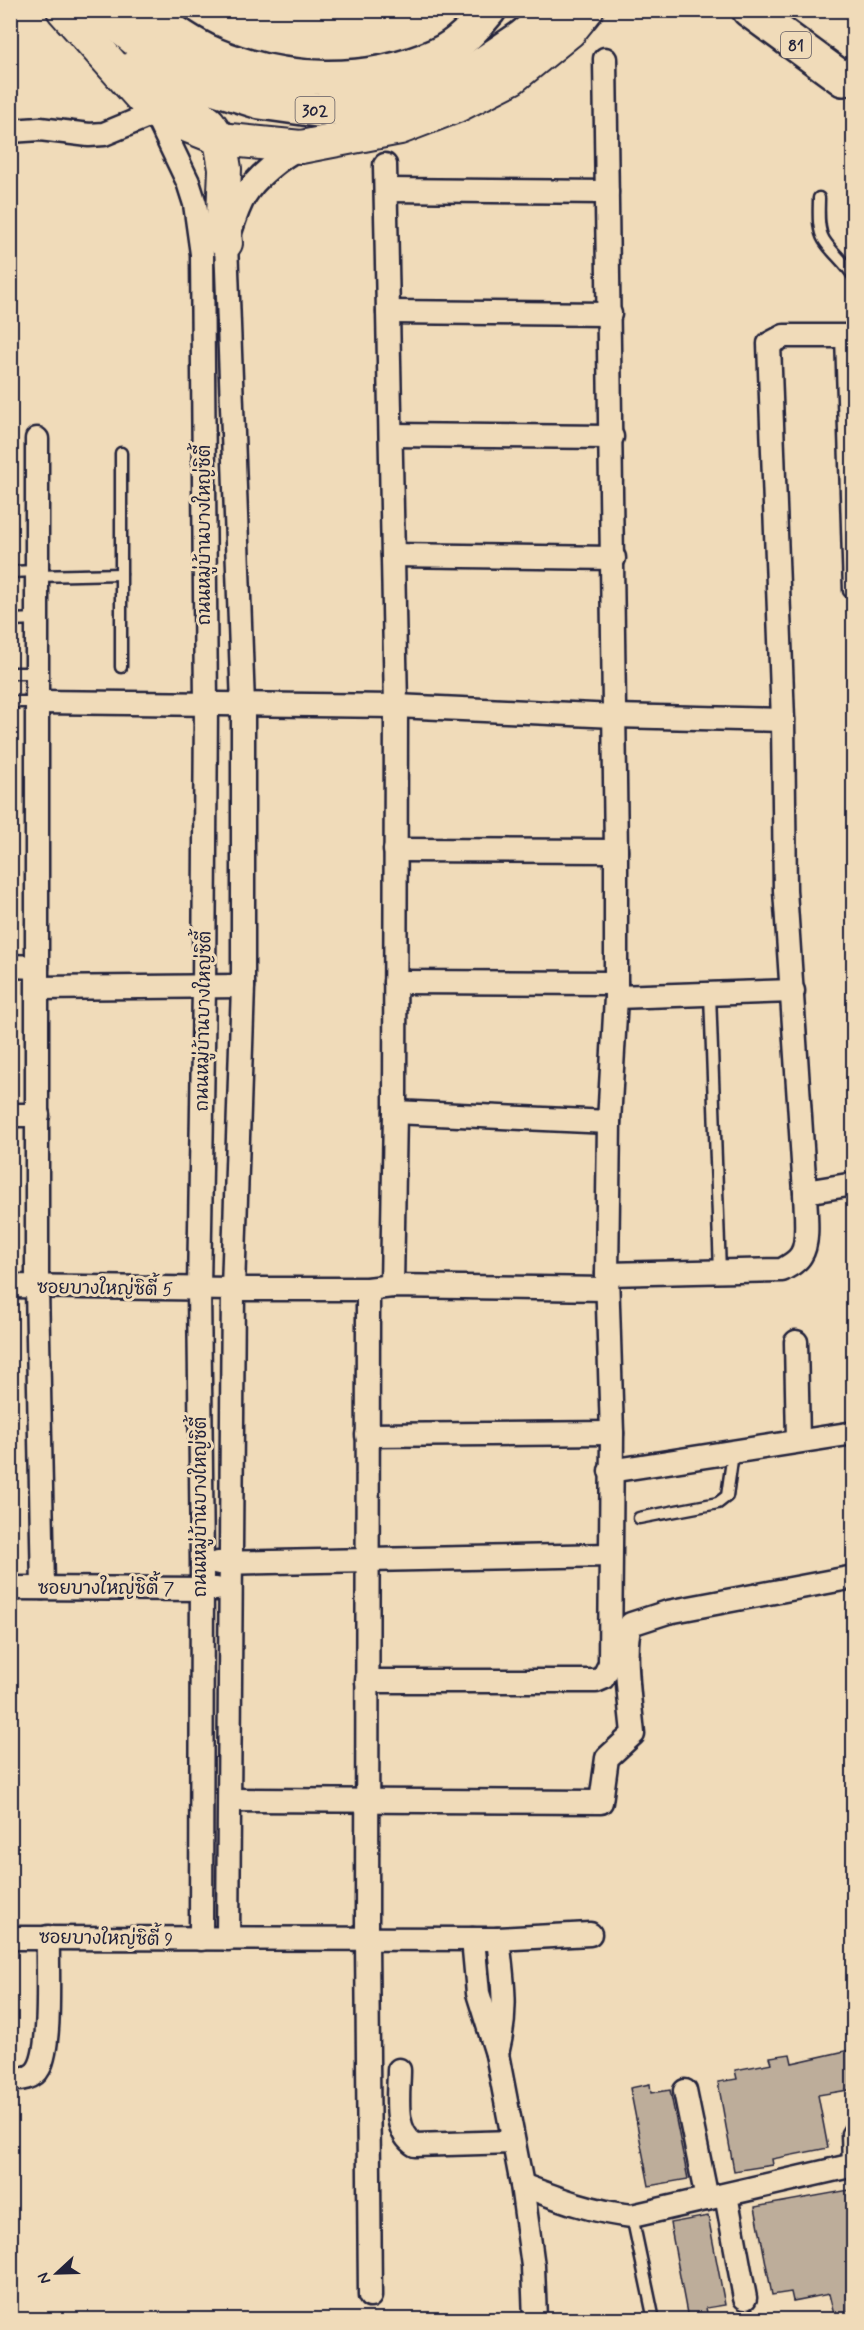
<svg xmlns="http://www.w3.org/2000/svg" width="864" height="2330" font-family="Mynerve,'Playpen Sans Thai',sans-serif">
<style>
.building{fill:#bdad9a;stroke:#22223b;stroke-width:1.5}
.lines{fill:none;stroke-linecap:round;stroke-linejoin:round}
.service-casing{stroke:#22223b;stroke-width:15}
.minor-casing{stroke:#22223b;stroke-width:27}
.secondary-casing{stroke:#22223b;stroke-width:36}
.primary-casing{stroke:#22223b;stroke-width:38}
.motorway-casing{stroke:#22223b;stroke-width:38}
.service{stroke:#f0dbb9;stroke-width:10}
.minor{stroke:#f0dbb9;stroke-width:22}
.secondary{stroke:#f0dbb9;stroke-width:32}
.primary{stroke:#f0dbb9;stroke-width:33}
.motorway{stroke:#f0dbb9;stroke-width:33}
.labels{text-anchor:middle;stroke-width:6;stroke-linejoin:round;paint-order:stroke}
.shield{fill:#f0dbb9;stroke:#605a61;stroke-width:1.5}
.shield-label{font-size:16px;font-weight:bold;fill:#22223b}
.street-label{font-size:18px;fill:#22223b;stroke:#f0dbb9}
</style>
<rect width="100%" height="100%" fill="#f0dbb9"/>
<filter id="ink" filterUnits="userSpaceOnUse"><feTurbulence type="fractalNoise" baseFrequency=".0167" numOctaves="2"/><feDisplacementMap in="SourceGraphic" scale="12" xChannelSelector="R" yChannelSelector="G"/><feConvolveMatrix kernelMatrix="1 2 1 2 8 2 1 2 1" color-interpolation-filters="sRGB"/></filter>
<g filter="url(#ink)">
<g class="building">
<polygon points="854,2049 854,2089 818,2095 828,2148 772,2159 773,2165 734,2171 718,2082 737,2079 735,2070 772,2063 770,2057 790,2054 792,2063"/>
<polygon points="650,2084 651,2093 670,2090 688,2179 649,2186 630,2088"/>
<polygon points="849,2190 854,2214 854,2319 835,2319 829,2294 793,2301 791,2292 772,2295 755,2207"/>
<polygon points="708,2216 725,2305 706,2308 708,2317 688,2319 670,2223"/>
</g>
<g class="lines">
<defs>
<g id="service">
<path d="M819 198C819 210 817 229 824 240 832 253 845 262 854 277"/>
<polyline points="841,336 849,591"/>
<polyline points="121,453 121,667"/>
<polyline points="10,572 37,571"/>
<polyline points="37,576 121,574"/>
<polyline points="10,620 37,619"/>
<polyline points="10,673 38,673"/>
<polyline points="10,702 38,702"/>
<polyline points="710,994 720,1272"/>
<polyline points="639,1518 718,1503 727,1496 733,1453"/>
<polyline points="848,2166 847,2133 854,2122"/>
<polyline points="632,2216 654,2320"/>
</g>
<g id="minor">
<polyline points="10,131 40,129 89,135 104,134 155,113 188,182 195,204 202,254 206,705 204,987 199,1289 202,1562 201,1939"/>
<polyline points="385,165 396,706 395,1112 392,1286"/>
<polyline points="386,190 607,192"/>
<polyline points="388,312 610,314"/>
<polyline points="391,435 612,437"/>
<polyline points="37,439 37,1287 43,1588"/>
<polyline points="393,555 614,558"/>
<polyline points="38,702 396,706 615,716 783,720 769,344 784,336 854,336"/>
<polyline points="395,850 616,851"/>
<polyline points="10,966 37,967"/>
<polyline points="395,982 616,983"/>
<polyline points="38,988 243,986"/>
<polyline points="616,997 793,991"/>
<polyline points="395,1112 609,1122"/>
<polyline points="10,1115 38,1115"/>
<polyline points="805,1192 854,1184"/>
<path d="M607 1274 782 1270C789 1266 797 1262 801 1255 810 1242 805 1208 805 1192L785 890 783 720"/>
<polyline points="10,1286 233,1289 368,1289 392,1286 607,1289"/>
<polyline points="368,1289 367,1939 370,2296"/>
<polyline points="796,1342 798,1441"/>
<polyline points="367,1435 612,1433"/>
<polyline points="610,1471 854,1433"/>
<polyline points="218,1563 610,1555"/>
<polyline points="10,1588 216,1589"/>
<polyline points="367,1681 596,1681 603,1678 610,1664 612,1433 607,1274 609,1122 616,997 616,851 605,59"/>
<path d="M230 1800 601 1802 607 1758 633 1734C631 1709 621 1645 631 1624L668 1612 854 1577"/>
<polyline points="10,1938 498,1939 590,1934"/>
<path d="M228 1939 233 1289 243 986V705L226 243C232 228 236 211 244 197 256 177 280 158 301 147"/>
<polyline points="473,1939 478,1993 497,2054 522,2185 533,2266 535,2320"/>
<path d="M497 2054C508 2011 503 1983 498 1939"/>
<path d="M399 2070C399 2094 392 2131 415 2145L513 2142"/>
<path d="M10 2079C21 2080 34 2078 39 2068 52 2045 47 1966 48 1937"/>
<polyline points="685,2091 707,2199"/>
<path d="M522 2185C559 2199 593 2212 632 2216L854 2165"/>
<polyline points="726,2195 745,2298"/>
</g>
<g id="secondary">
<polyline points="63,10 155,113 220,139 301,147 400,128 457,106 512,78 570,31 587,10"/>
<polyline points="131,69 195,112 209,123 220,139 225,169 223,216 226,243"/>
</g>
<g id="primary">
<polyline points="99,10 151,52 206,85 260,102 317,110 382,102 446,83 477,68 521,38 537,25 548,10"/>
<path d="M146 10C165 26 192 45 215 55 284 84 368 86 437 55 458 46 474 28 489 10"/>
</g>
<polyline id="motorway" points="749,10 843,79"/>
</defs>
<use href="#service" class="service-casing"/>
<use href="#minor" class="minor-casing"/>
<use href="#secondary" class="secondary-casing"/>
<use href="#primary" class="primary-casing"/>
<use href="#motorway" class="motorway-casing"/>
<use href="#service" class="service"/>
<use href="#minor" class="minor"/>
<use href="#secondary" class="secondary"/>
<use href="#primary" class="primary"/>
<use href="#motorway" class="motorway"/>
</g>
</g>
<g class="labels">
<g class="shield">
<rect x="781" y="32" width="30" height="26" rx="4.5"/>
<rect x="295.5" y="97" width="39" height="26" rx="4.5"/>
</g>
<g class="shield-label">
<text x="796" y="51">81</text>
<text x="315" y="116">302</text>
</g>
<g class="street-label">
<text transform="translate(204 535) rotate(-90)" y="6">ถนนหมู่บ้านบางใหญ่ซิตี้</text>
<text transform="translate(203 1021) rotate(-89)" y="6">ถนนหมู่บ้านบางใหญ่ซิตี้</text>
<text transform="translate(105 1288) rotate(1)" y="6">ซอยบางใหญ่ซิตี้ 5</text>
<text transform="translate(200 1507) rotate(-90)" y="6">ถนนหมู่บ้านบางใหญ่ซิตี้</text>
<text x="106" y="1594">ซอยบางใหญ่ซิตี้ 7</text>
<text transform="translate(106 1938) rotate(1)" y="6">ซอยบางใหญ่ซิตี้ 9</text>
</g>
</g>
<rect width="864" height="2330" fill="none" stroke="#f0dbb9" stroke-width="36"/>
<rect x="18" y="18" width="828" height="2294" fill="none" stroke="#22223b" stroke-width="2" filter="url(#ink)"/>
<g transform="translate(57 2273) rotate(248)" stroke="#f0dbb9" stroke-width="4.5" paint-order="stroke">
<path d="M0-4.5L10 22L0 15L-10 22Z" fill="#22223b"/>
<text y="-9" font-size="16" font-weight="bold" text-anchor="middle" fill="#22223b">N</text>
</g>
</svg>
